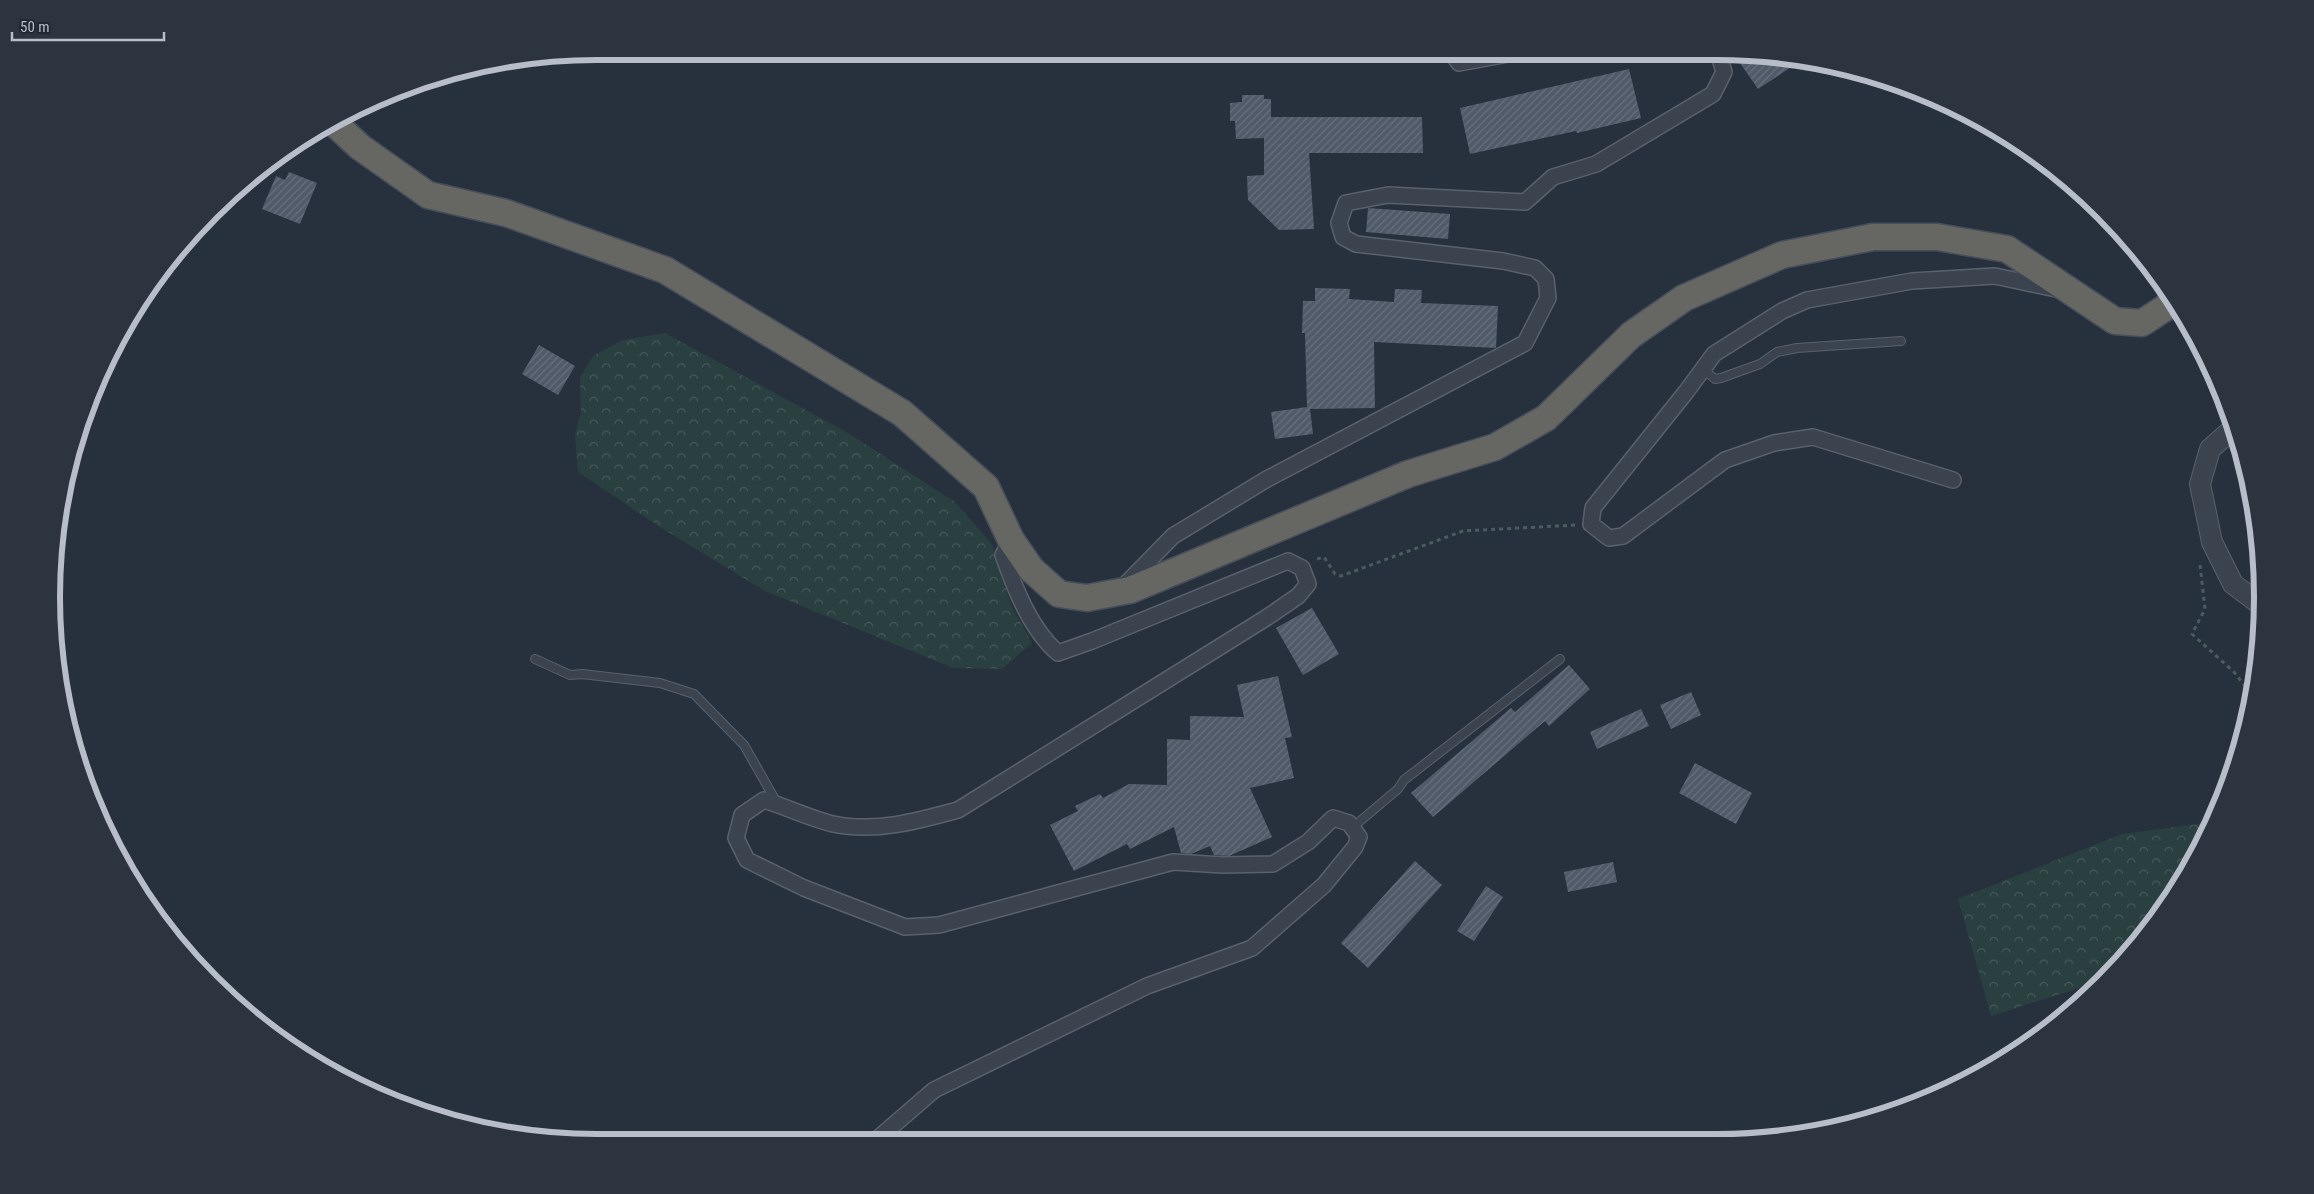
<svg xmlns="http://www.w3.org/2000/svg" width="2314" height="1194" font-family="'Roboto Condensed',sans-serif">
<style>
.park{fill:url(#park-crowns)}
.building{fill:url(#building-hatch)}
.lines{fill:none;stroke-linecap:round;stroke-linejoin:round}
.service-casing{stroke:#59616c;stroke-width:10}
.minor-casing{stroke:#59616c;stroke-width:18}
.tertiary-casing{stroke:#59616c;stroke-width:22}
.trunk-casing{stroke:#464e59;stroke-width:29}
.path{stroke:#495c5e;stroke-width:3;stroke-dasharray:4 4;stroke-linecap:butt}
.service{stroke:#3b434e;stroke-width:8}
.minor{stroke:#3b434e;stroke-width:15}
.tertiary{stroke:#3b434e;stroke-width:20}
.trunk{stroke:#666663;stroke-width:26}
.rim{fill:none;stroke:#b7bec9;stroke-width:6}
</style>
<defs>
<pattern id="park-crowns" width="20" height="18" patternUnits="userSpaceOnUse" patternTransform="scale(1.25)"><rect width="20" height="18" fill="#2a3f40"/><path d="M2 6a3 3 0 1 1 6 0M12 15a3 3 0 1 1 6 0" fill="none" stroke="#47595a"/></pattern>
<pattern id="building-hatch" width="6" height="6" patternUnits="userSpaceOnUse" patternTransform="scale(1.25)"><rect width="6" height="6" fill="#505a69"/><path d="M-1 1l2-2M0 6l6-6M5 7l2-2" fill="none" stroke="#67707d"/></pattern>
</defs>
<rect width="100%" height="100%" fill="#27313e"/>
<g class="park">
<polygon points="665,333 848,433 955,502 992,544 1011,605 1032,643 1002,669 953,668 765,591 660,527 578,472 575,435 581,412 580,377 593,356 623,340"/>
<polygon points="2213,822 2207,838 2128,957 2101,981 1991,1016 1958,899 2122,834"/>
</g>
<g class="building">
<polygon points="1749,52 1752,52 1802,60 1758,89 1738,60"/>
<polygon points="1629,69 1641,118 1577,133 1576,131 1470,154 1460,108"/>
<polygon points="1242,95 1264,95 1264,99 1271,99 1271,117 1422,117 1423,153 1309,153 1314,229 1279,230 1248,200 1247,176 1264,175 1264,138 1236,139 1235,121 1230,121 1230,103 1242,102"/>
<polygon points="289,172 317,183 300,224 262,209 276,176 285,180"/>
<polygon points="1368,208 1450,214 1448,239 1366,232"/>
<polygon points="1315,288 1350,289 1349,299 1394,302 1395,289 1422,290 1421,303 1498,306 1496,348 1374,342 1375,408 1310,409 1313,434 1275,439 1271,412 1307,407 1305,333 1302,333 1303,301 1315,301"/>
<polygon points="539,345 575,366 558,395 522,374"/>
<polygon points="1312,608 1339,654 1303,675 1276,628"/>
<polygon points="1569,665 1590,689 1549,726 1545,721 1433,817 1411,793 1511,708 1515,712"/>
<polygon points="1278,676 1292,737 1285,738 1294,778 1250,788 1272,837 1229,856 1214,855 1210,846 1191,854 1181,853 1174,827 1130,849 1127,844 1074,871 1050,825 1078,811 1075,806 1100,794 1103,798 1129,784 1167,785 1167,739 1190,740 1190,716 1244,717 1237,685"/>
<polygon points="1691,692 1701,715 1671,729 1660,705"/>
<polygon points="1641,709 1649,726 1597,749 1590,732"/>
<polygon points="1695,763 1752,793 1736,824 1679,793"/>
<polygon points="1415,861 1442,885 1368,968 1341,943"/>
<polygon points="1613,862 1617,882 1568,892 1564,872"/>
<polygon points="1486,886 1503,897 1474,941 1457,931"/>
</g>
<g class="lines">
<defs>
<g id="service">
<polyline points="1703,369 1715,379 1721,378 1760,364 1777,352 1797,348 1901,341"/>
<polyline points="535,659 570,675 582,674 660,683 694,694 744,745 777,803"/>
<polyline points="1353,827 1398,789 1404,780 1560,659"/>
</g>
<g id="minor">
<polyline points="1451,52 1459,63 1519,52"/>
<polyline points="1953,480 1813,437 1774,443 1725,460 1623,536 1609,538 1591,524 1593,508 1686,392 1714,354 1782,311 1807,300 1912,281 1995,276 2056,289"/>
<polyline points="1122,588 1173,536 1267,479 1525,343 1548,298 1546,279 1535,268 1503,261 1356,244 1343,237 1339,223 1346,203 1388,195 1525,202 1553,177 1596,164 1713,94 1724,72 1719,55 1716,52"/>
<path d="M875 1141 934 1090 1147 986 1252 948 1324 885 1355 847 1359 837 1349 823 1333 818 1308 842 1273 864 1223 865 1173 862 939 925 905 927 804 888 747 860 736 838 742 815 764 800C786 807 812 819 833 824 875 833 918 821 958 810L1266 618 1298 596 1308 584 1302 568 1288 561 1092 641 1058 653C1031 630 1015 589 1003 555L1011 540"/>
</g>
<polyline id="tertiary" points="2235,427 2210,449 2200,484 2212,542 2233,584 2261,605"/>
<polyline id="trunk" points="332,121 360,147 428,195 506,213 665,270 902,413 986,487 1011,540 1031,569 1059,594 1087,598 1130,590 1408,474 1495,447 1546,418 1631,335 1684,298 1782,255 1873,237 1937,237 2007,249 2115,321 2142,323 2174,302"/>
</defs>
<use href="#service" class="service-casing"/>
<use href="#minor" class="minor-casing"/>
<use href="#tertiary" class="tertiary-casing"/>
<use href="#trunk" class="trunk-casing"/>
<g class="path">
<polyline points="1317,559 1324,557 1335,574 1341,576 1463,531 1576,525"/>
<polyline points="2200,565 2205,609 2192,634 2234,672 2251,694"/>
</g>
<use href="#service" class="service"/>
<use href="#minor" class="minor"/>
<use href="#tertiary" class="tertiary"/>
<use href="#trunk" class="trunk"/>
</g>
<path d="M0 0H2314V1194H0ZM597 60H1717A537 537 0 0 1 2254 597V597A537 537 0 0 1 1717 1134H597A537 537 0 0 1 60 597V597A537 537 0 0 1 597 60Z" fill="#2c343f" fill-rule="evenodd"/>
<path class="rim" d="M597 60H1717A537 537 0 0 1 2254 597V597A537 537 0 0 1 1717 1134H597A537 537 0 0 1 60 597V597A537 537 0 0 1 597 60Z"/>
<path d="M12 32v8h152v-8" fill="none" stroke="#b7bec9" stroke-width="2.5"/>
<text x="20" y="32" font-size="15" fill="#b7bec9" stroke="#202833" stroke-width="4" paint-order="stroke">50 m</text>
</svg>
